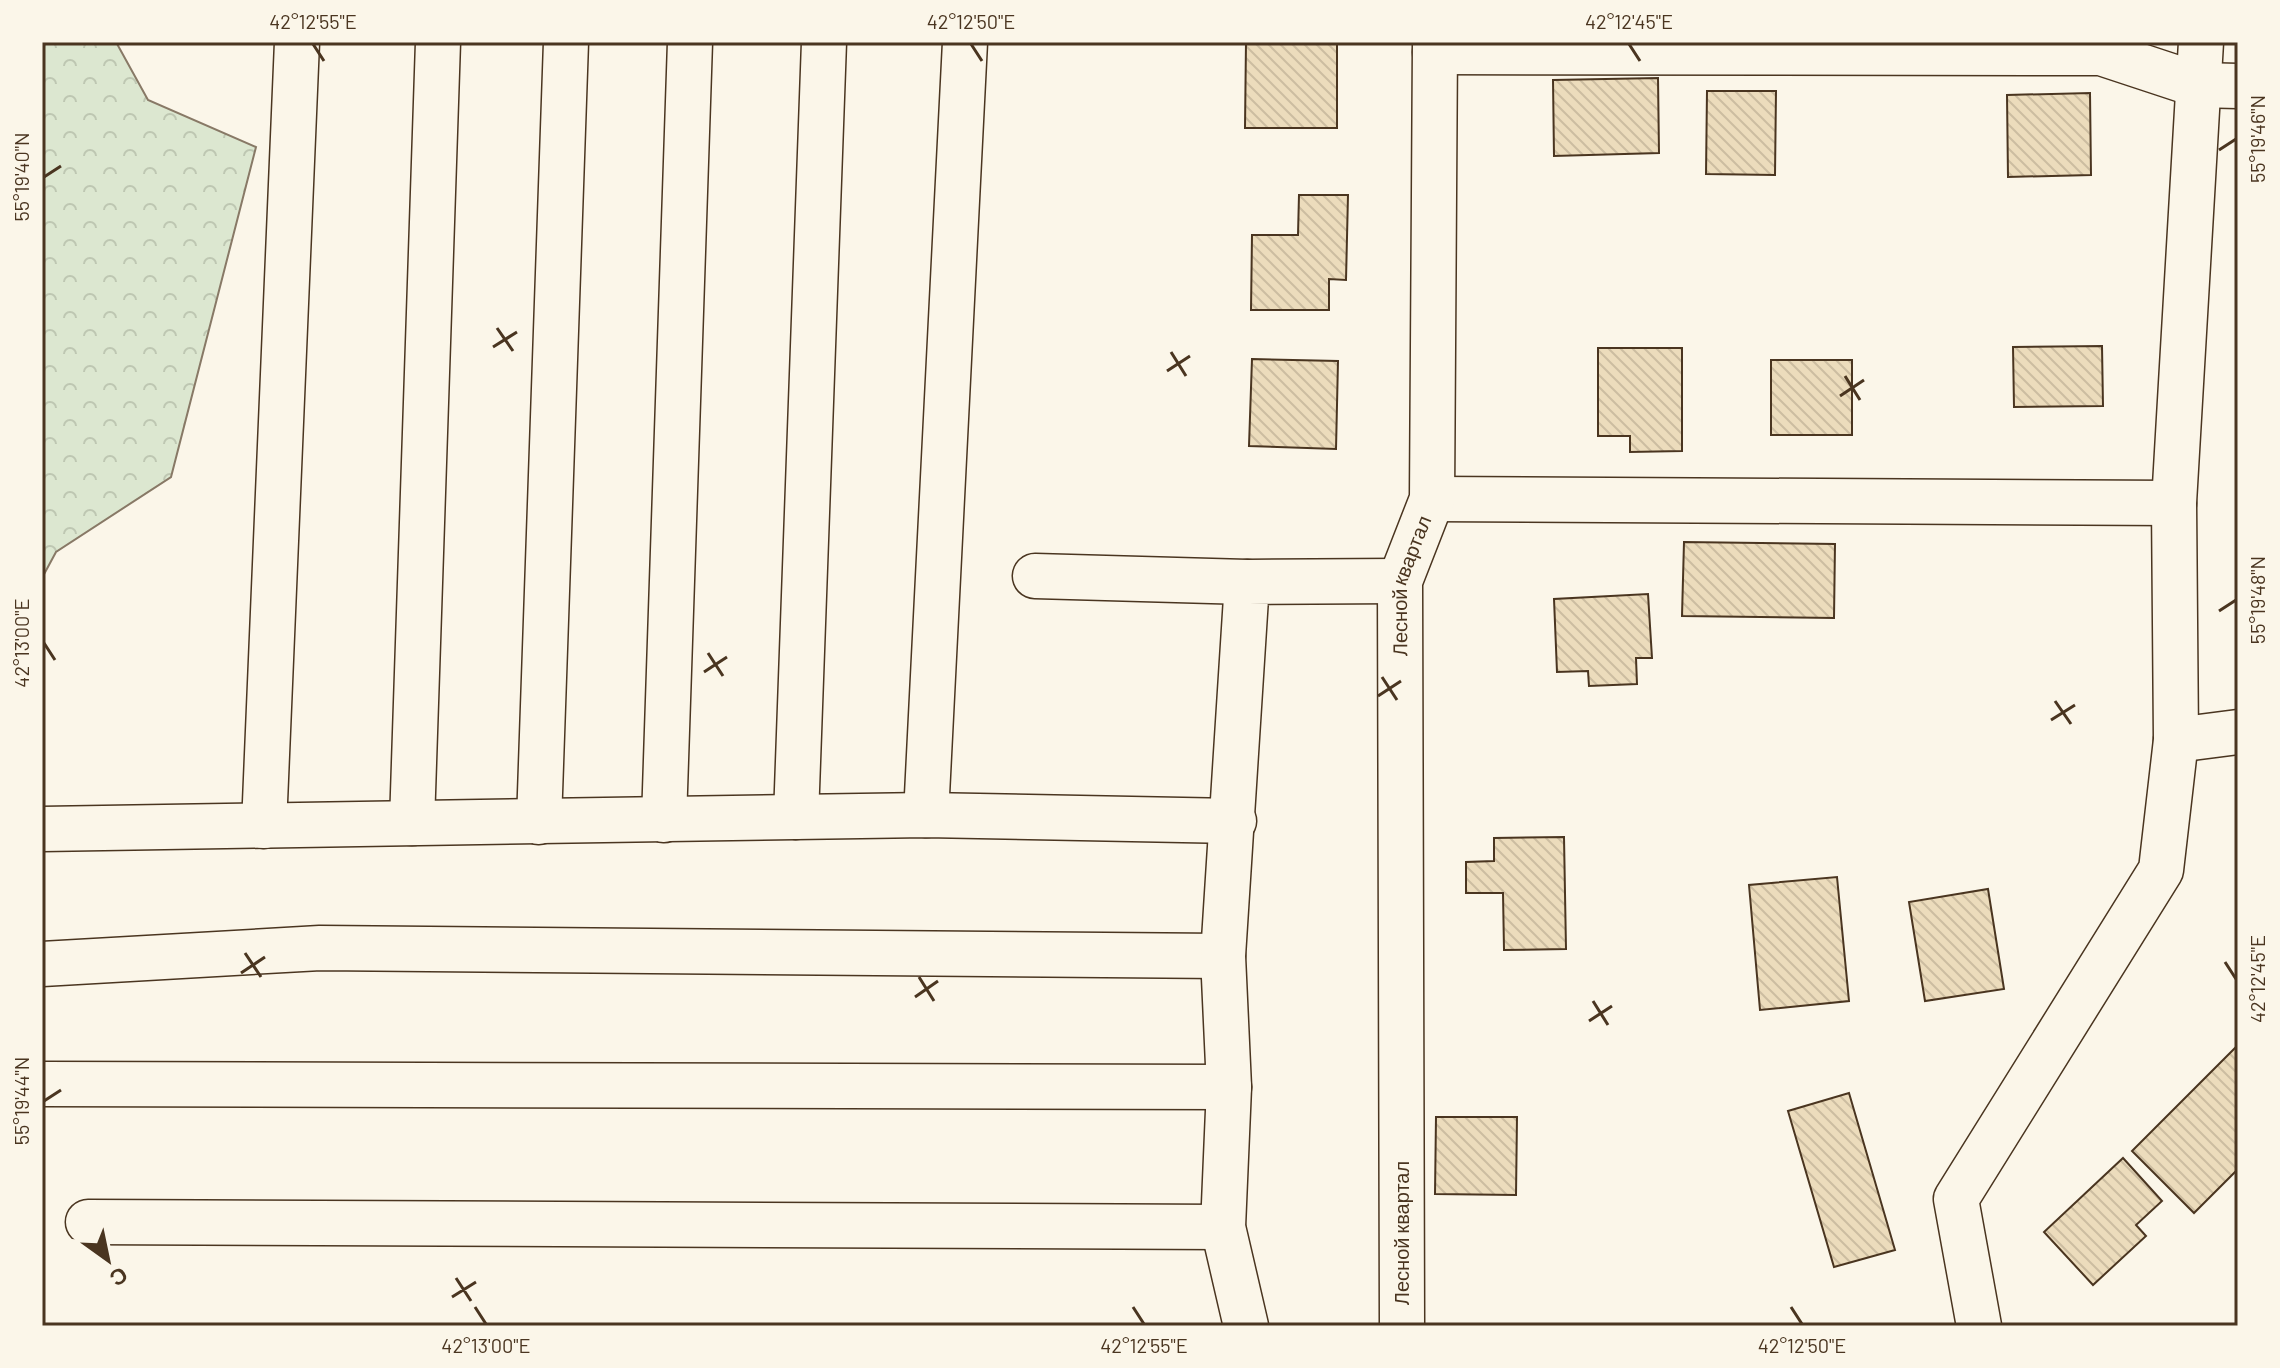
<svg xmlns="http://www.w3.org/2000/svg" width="2280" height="1368" font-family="Barlow,sans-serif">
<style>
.forest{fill:url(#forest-crowns);stroke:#887966;stroke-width:2}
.building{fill:url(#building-back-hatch);stroke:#4a3520;stroke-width:2}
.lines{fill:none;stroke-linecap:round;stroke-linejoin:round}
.minor-casing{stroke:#4a3520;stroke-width:47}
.minor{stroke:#fbf6e9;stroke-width:44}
.ticks{fill:none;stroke:#4a3520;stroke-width:3}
.labels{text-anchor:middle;stroke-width:6;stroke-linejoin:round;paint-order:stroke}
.street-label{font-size:20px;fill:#4a3520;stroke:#fbf6e9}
.neatline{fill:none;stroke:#4a3520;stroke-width:3}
.ticks-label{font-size:20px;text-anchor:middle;fill:#4a3520}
</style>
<defs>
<pattern id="forest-crowns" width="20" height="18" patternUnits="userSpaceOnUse" patternTransform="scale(2)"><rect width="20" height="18" fill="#dce7d0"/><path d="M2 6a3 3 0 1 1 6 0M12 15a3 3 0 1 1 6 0" fill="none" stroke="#bec7b2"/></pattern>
<pattern id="building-back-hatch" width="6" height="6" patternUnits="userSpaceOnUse" patternTransform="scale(2)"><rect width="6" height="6" fill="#ecdcbc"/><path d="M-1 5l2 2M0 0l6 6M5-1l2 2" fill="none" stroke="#ccbda1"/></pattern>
</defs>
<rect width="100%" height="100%" fill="#fbf6e9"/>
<polygon class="forest" points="42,42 116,42 148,100 256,147 171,477 56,552 42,578"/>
<g class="building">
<polygon points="1246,42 1337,42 1337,128 1245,128"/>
<polygon points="1658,78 1659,153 1554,156 1553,80"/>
<polygon points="1707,91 1776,91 1775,175 1706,174"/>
<polygon points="2090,93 2091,175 2008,177 2007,95"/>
<polygon points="1299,195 1348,195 1346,280 1329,279 1329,310 1251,310 1252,235 1298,235"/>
<polygon points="2102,346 2103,406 2014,407 2013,347"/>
<polygon points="1598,348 1682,348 1682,451 1630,452 1630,436 1598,436"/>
<polygon points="1252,359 1338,361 1336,449 1249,446"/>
<rect x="1771" y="360" width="81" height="75"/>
<polygon points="1684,542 1835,544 1834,618 1682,616"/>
<polygon points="1648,594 1652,658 1636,658 1637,684 1589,686 1588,671 1557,672 1554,599"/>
<polygon points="1564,837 1566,949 1504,950 1503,893 1466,893 1466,862 1494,861 1494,838"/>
<polygon points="1837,877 1849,1001 1760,1010 1749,885"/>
<polygon points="1988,889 2004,989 1925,1001 1909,902"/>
<polygon points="2238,1045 2238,1169 2194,1213 2132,1151"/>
<polygon points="1849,1093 1895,1250 1834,1267 1788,1111"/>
<polygon points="1436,1117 1517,1117 1516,1195 1435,1194"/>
<polygon points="2123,1158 2162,1201 2136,1225 2146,1236 2093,1285 2044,1232"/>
</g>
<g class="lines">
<defs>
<g id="minor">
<polyline points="1435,52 2101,53 2198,85 2238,86"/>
<polyline points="1432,499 2174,503"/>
<polyline points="1035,576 1247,582"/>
<polyline points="2176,740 2238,732"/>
<polyline points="926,815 965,42"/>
<polyline points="796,817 824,42"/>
<polyline points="664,820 690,42"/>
<polyline points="539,822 566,42"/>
<polyline points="412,823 438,42"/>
<polyline points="264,826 297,42"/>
<polyline points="42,829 926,815 1234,821"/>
<polyline points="42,964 320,948 1223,956"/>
<polyline points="42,1084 1229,1087"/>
<polyline points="88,1222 1223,1227"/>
<polyline points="1246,1326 1223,1227 1229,1087 1223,956 1247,582 1400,581"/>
<path id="s1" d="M1402 1326 1400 581 1432 499 1435 42"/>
<polyline points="1979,1326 1956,1199 2161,870 2176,740 2174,503 2201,42"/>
</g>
</defs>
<use href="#minor" class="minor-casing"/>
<use href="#minor" class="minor"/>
</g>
<path class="ticks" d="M313 44 324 61M971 44 982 61M1629 44 1640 61M2219 150 2236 139M44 177 61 166M497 328 513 351M493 347 517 332M1171 352 1186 376M1167 371 1190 356M1845 376 1860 400M1840 396 1864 380M2219 611 2236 600M44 643 55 660M708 653 723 676M704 672 727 657M1382 677 1397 700M1378 696 1401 681M2055 701 2071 724M2051 720 2075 705M245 953 261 977M2225 962 2236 979M241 973 265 957M919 977 934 1001M915 997 938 981M1593 1001 1608 1025M1589 1021 1612 1006M44 1101 61 1090M456 1278 471 1301M452 1297 476 1282M475 1307 486 1324M1133 1307 1144 1324M1791 1307 1802 1324"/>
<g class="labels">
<g class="street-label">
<text dy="7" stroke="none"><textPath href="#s1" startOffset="742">Лесной квартал</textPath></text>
<text transform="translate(1402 1233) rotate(-90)" y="7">Лесной квартал</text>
</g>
</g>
<rect width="2280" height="1368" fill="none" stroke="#fbf6e9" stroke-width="88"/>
<g transform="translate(108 1260) rotate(147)" stroke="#fbf6e9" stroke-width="6" paint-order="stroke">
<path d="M0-6L14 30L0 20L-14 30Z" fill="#4a3520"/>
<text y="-12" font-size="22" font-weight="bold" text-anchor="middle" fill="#4a3520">С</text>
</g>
<rect x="44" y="44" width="2192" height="1280" class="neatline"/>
<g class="ticks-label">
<text x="313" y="29">42°12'55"E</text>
<text x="971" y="29">42°12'50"E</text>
<text x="1629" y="29">42°12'45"E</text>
<text transform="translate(2258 139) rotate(-90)" y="7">55°19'46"N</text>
<text transform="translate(22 177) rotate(-90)" y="7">55°19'40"N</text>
<text transform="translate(2258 600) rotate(-90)" y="7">55°19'48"N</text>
<text transform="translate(22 643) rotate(-90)" y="7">42°13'00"E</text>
<text transform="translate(2258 979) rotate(-90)" y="7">42°12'45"E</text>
<text transform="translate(22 1101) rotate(-90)" y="7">55°19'44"N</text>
<text x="486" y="1353">42°13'00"E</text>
<text x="1144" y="1353">42°12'55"E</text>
<text x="1802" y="1353">42°12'50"E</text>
</g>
</svg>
